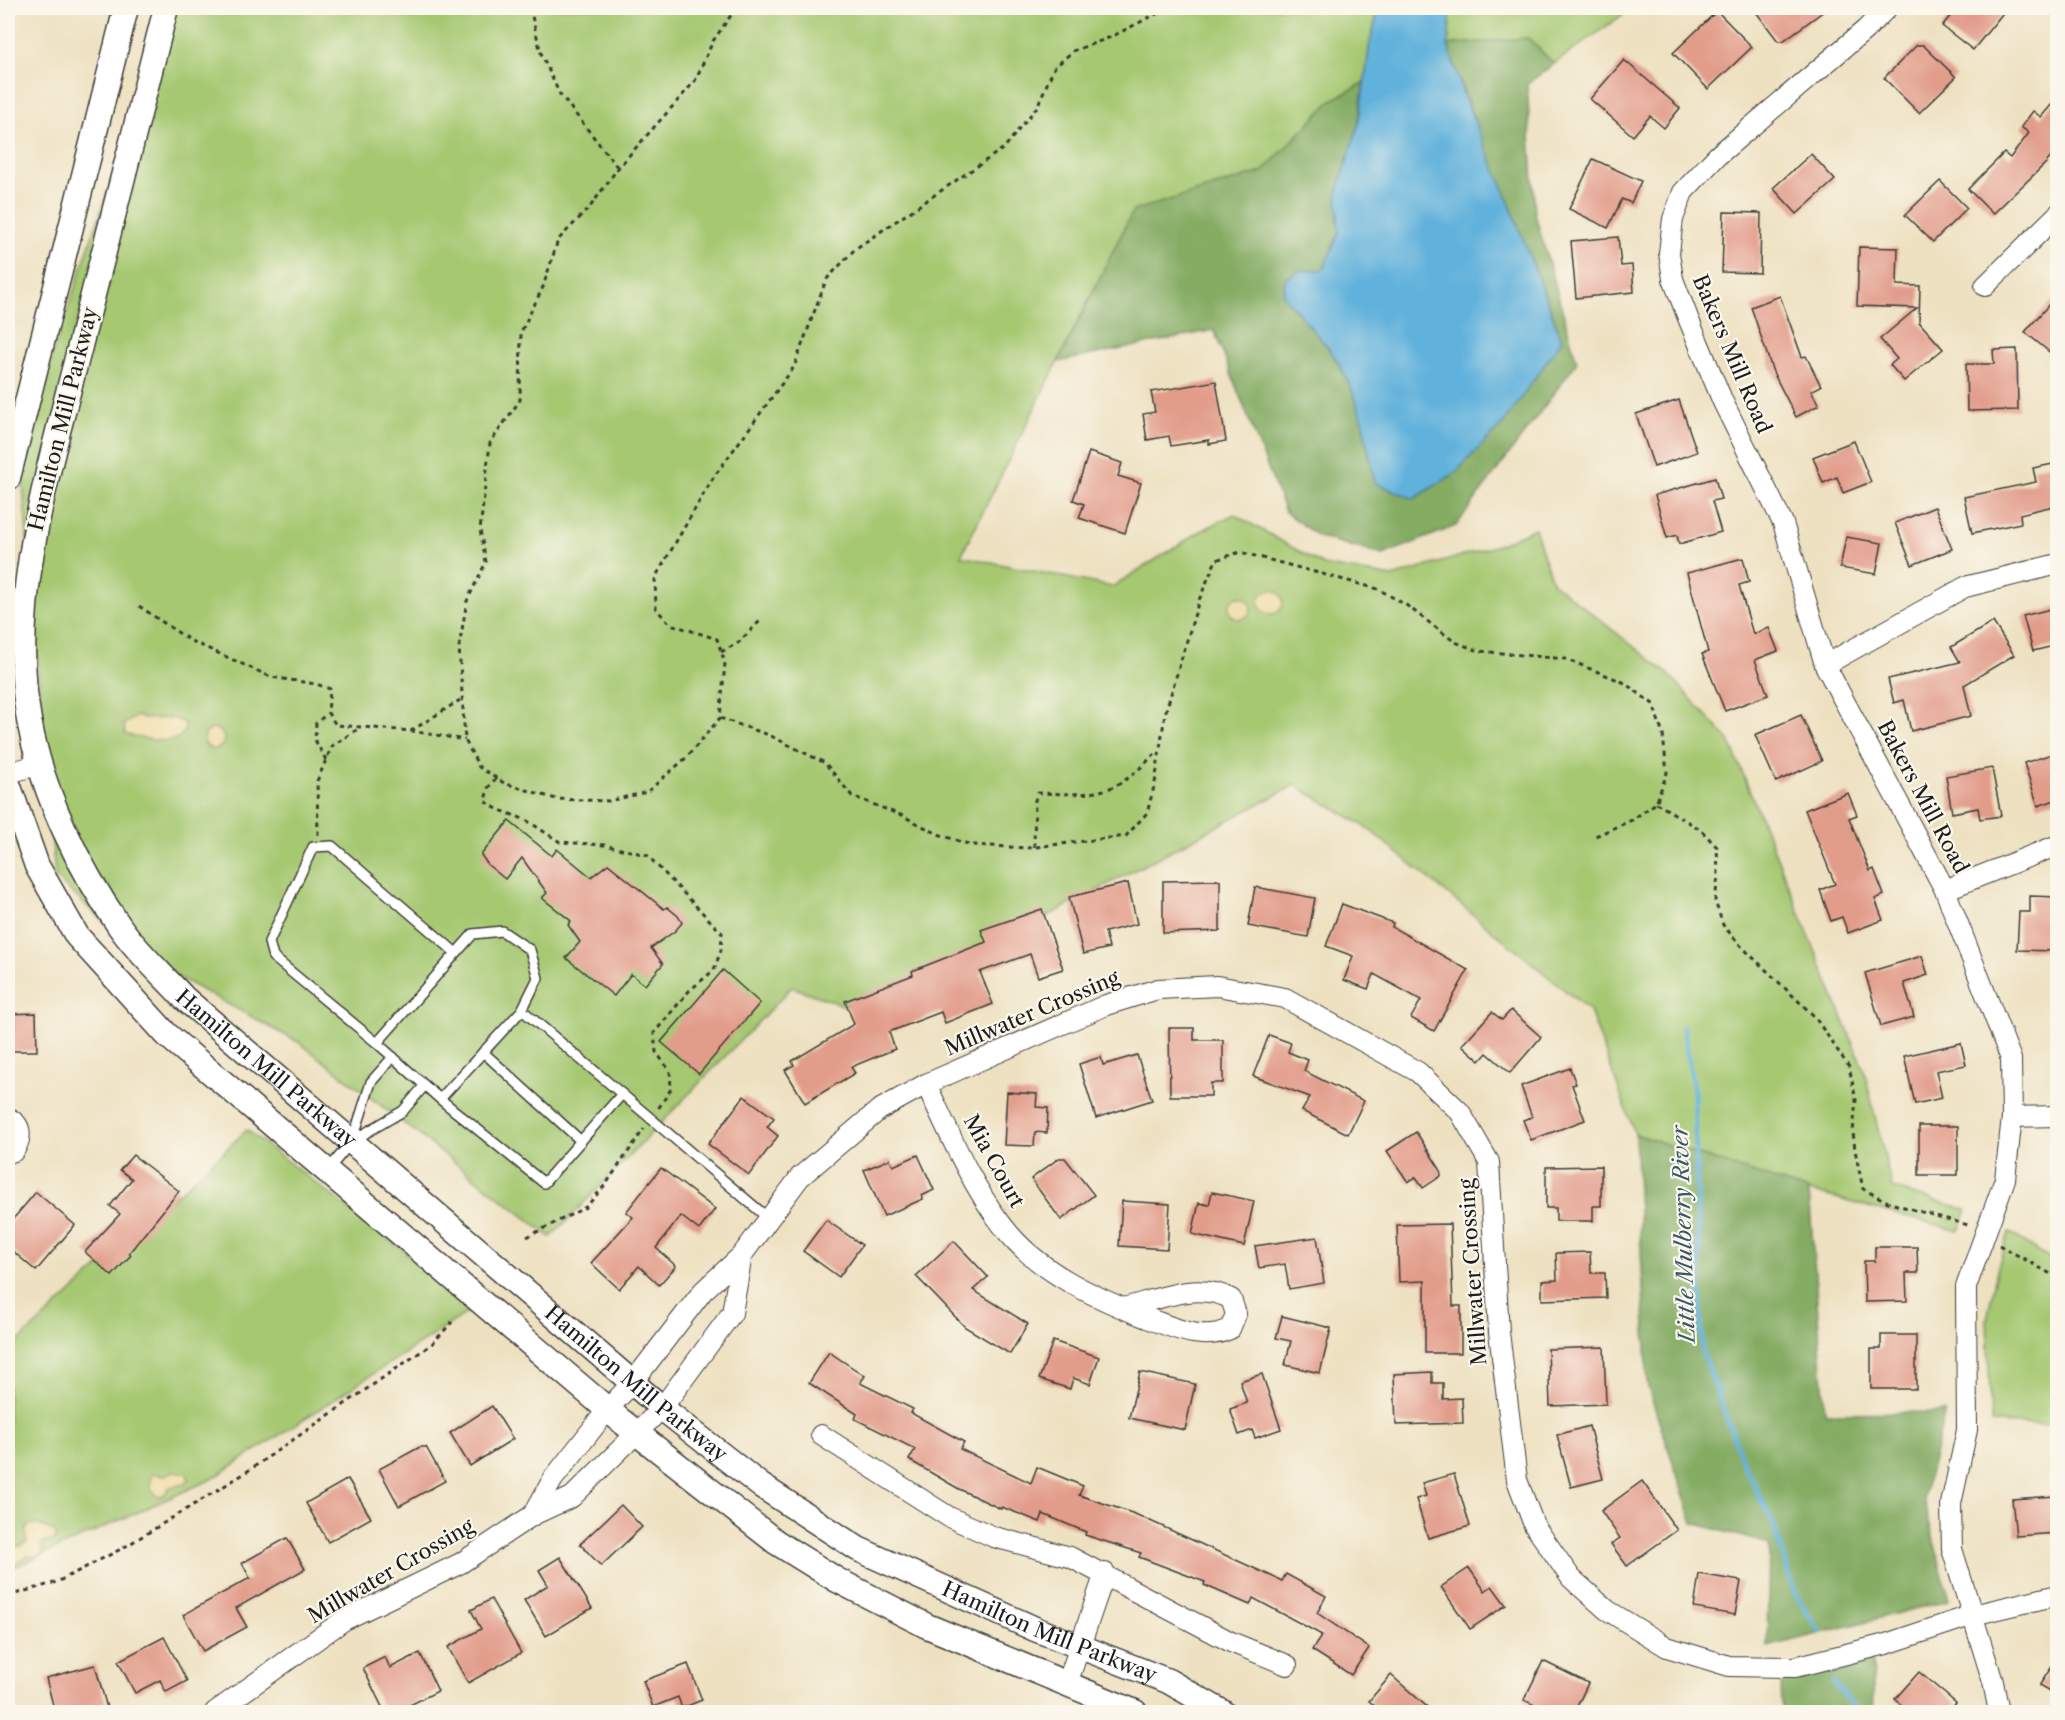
<svg xmlns="http://www.w3.org/2000/svg" width="2065" height="1720" font-family="'Libre Caslon Text',serif">
<style>
.green{fill:#a5c871;stroke:#607246;stroke-width:1.5}
.forest{fill:#84ac63;stroke:#506440;stroke-width:1.5}
.sand{fill:#eeda9e;stroke:#857b5d;stroke-width:1.5}
.water{fill:#60b1db;stroke:#3e667c;stroke-width:1.5}
.lines{fill:none;stroke-linecap:round;stroke-linejoin:round}
.stream{stroke:#60b1db;stroke-width:5}
.building{fill:#e29c8a}
.service-casing{stroke:#3c3a35;stroke-width:12}
.minor-casing{stroke:#3c3a35;stroke-width:22}
.tertiary-casing{stroke:#3c3a35;stroke-width:27}
.path{stroke:#3c3a35;stroke-width:3;stroke-dasharray:4.5 4.5;stroke-linecap:butt}
.service{stroke:#fff;stroke-width:9}
.minor{stroke:#fff;stroke-width:20}
.tertiary{stroke:#fff;stroke-width:24}
.labels{text-anchor:middle;stroke-width:4.5;stroke-linejoin:round;paint-order:stroke}
.street-label{font-size:21px;fill:#1c1c1c;stroke:#fbf7ec}
.water-label{font-size:22px;font-style:italic;fill:#375868;stroke:#fbf7ec}
</style>
<rect width="100%" height="100%" fill="#fbf7ec"/>
<filter id="ink" filterUnits="userSpaceOnUse"><feTurbulence type="fractalNoise" baseFrequency=".0167" numOctaves="2"/><feDisplacementMap in="SourceGraphic" scale="12" xChannelSelector="R" yChannelSelector="G"/><feConvolveMatrix kernelMatrix="1 2 1 2 8 2 1 2 1" color-interpolation-filters="sRGB"/></filter>
<filter id="wash" filterUnits="userSpaceOnUse"><feTurbulence type="fractalNoise" baseFrequency=".008" numOctaves="4" result="noise"/><feDisplacementMap in="SourceGraphic" scale="24" xChannelSelector="R" yChannelSelector="G"/><feGaussianBlur stdDeviation="1.35" result="paint"/><feColorMatrix in="noise" values="0 0 0 0 0 0 0 0 0 0 0 0 0 0 0 0 0 1.4 0 .05"/><feComposite in="paint" operator="in"/></filter>
<g filter="url(#wash)">
<rect width="100%" height="100%" fill="#eee1c1"/>
<g class="green">
<polygon points="170,8 1379,8 1364,83 1332,100 1262,172 1133,211 961,556 1112,587 1201,531 1234,514 1323,565 1392,577 1498,545 1535,528 1552,582 1667,673 1729,740 1864,1070 1892,1188 1967,1210 1959,1231 1809,1191 1635,1134 1590,1011 1366,827 1295,785 865,1013 792,987 551,1237 300,1043 144,959 55,877 20,449"/>
<polygon points="1451,8 1632,8 1554,64 1528,38 1448,45"/>
<polygon points="247,1130 476,1307 212,1479 8,1570 8,1351"/>
<polygon points="2009,1232 2057,1263 2057,1425 1991,1423 1987,1319 1997,1270"/>
</g>
<g class="forest">
<path d="M1528 38 1554 64 1527 84 1535 214 1577 362 1456 526 1383 555 1319 537 1285 512 1214 330 1058 362 1133 211 1262 172 1332 100 1364 83 1358 126 1337 193 1339 233 1323 271 1283 295C1298 314 1316 332 1331 352 1359 390 1366 437 1375 482L1562 340C1527 241 1480 146 1448 45Z"/>
<polygon points="1635,1134 1809,1191 1825,1413 1945,1412 1923,1498 1949,1600 1767,1647 1769,1544 1693,1523 1648,1387"/>
<polygon points="1872,1660 1874,1712 1782,1712 1781,1681"/>
</g>
<g class="sand">
<circle cx="1271" cy="602" r="12"/>
<circle cx="1240" cy="608" r="11"/>
<path d="M137 716C153 723 170 713 185 723 188 751 139 738 125 734L124 724Z"/>
<circle cx="214" cy="739" r="10"/>
<polygon points="174,1471 186,1473 189,1479 186,1484 170,1487 163,1496 158,1497 150,1487 152,1473 163,1476"/>
<path d="M29 1525 36 1524C39 1525 54 1531 56 1533V1540L41 1543 43 1551 40 1557 28 1556 12 1565 8 1563V1528L13 1527 17 1531 13 1541 19 1547 27 1542 26 1529Z"/>
</g>
<path class="water" d="M1379 8H1451L1448 45 1464 97 1505 192 1562 340 1503 424 1454 474 1414 499 1375 483C1366 437 1359 390 1331 352 1316 332 1298 314 1283 295L1285 279 1300 270H1323L1339 233 1337 193 1358 126 1370 42Z"/>
<g class="lines">
<g class="stream">
<polyline points="1683,1027 1694,1091 1702,1351 1744,1465 1773,1522 1795,1594 1820,1632"/>
<polyline points="1833,1682 1858,1712"/>
</g>
</g>
<g id="blocks">
<g class="building">
<polygon points="1753,8 1828,8 1783,41 1778,41"/>
<polygon points="1957,8 2007,8 1973,50 1942,26"/>
<polygon points="1717,11 1752,47 1708,89 1673,53"/>
<polygon points="1917,45 1923,45 1956,77 1919,113 1884,78"/>
<polygon points="1624,60 1680,108 1664,128 1650,116 1633,136 1590,99"/>
<polygon points="2058,97 2058,149 2046,163 1993,214 1968,189 2004,153 2010,158 2029,133 2021,127 2033,111 2041,117"/>
<polygon points="1811,154 1835,180 1797,214 1773,188"/>
<polygon points="1593,159 1641,181 1631,203 1622,199 1608,228 1569,209"/>
<polygon points="1940,181 1967,208 1933,242 1905,215"/>
<polygon points="1724,212 1761,213 1760,273 1722,272"/>
<polygon points="1618,237 1621,266 1632,265 1634,292 1576,298 1571,241"/>
<polygon points="1859,247 1898,248 1897,285 1920,286 1919,322 1943,349 1904,381 1890,365 1897,359 1880,339 1917,308 1857,306"/>
<polygon points="2058,294 2058,359 2025,332"/>
<polygon points="1780,296 1802,357 1806,356 1821,386 1811,391 1819,405 1796,417 1773,372 1751,307"/>
<polygon points="2017,349 2018,410 1967,411 1966,364 1994,364 1993,350"/>
<polygon points="1216,381 1226,441 1209,444 1209,440 1171,446 1169,436 1147,440 1143,414 1155,412 1151,392"/>
<polygon points="1679,400 1697,452 1654,467 1636,414"/>
<polygon points="1854,441 1871,482 1843,493 1837,477 1823,483 1813,457"/>
<polygon points="1089,452 1122,463 1118,476 1141,483 1125,533 1079,518 1084,504 1073,500"/>
<polygon points="2058,463 2058,505 2020,514 2021,523 1972,533 1964,497 2036,482 2033,468"/>
<polygon points="1715,478 1721,499 1712,501 1721,532 1679,544 1677,535 1667,538 1655,495"/>
<polygon points="1935,507 1952,549 1912,565 1895,523"/>
<polygon points="1846,537 1882,543 1876,574 1840,568"/>
<polygon points="1743,558 1749,582 1739,585 1753,634 1769,628 1778,651 1755,660 1768,695 1725,711 1702,654 1708,652 1687,573"/>
<polygon points="2058,607 2058,645 2033,651 2023,616"/>
<polygon points="1993,622 2014,655 1964,685 1971,716 1911,731 1904,700 1894,703 1888,679 1960,662 1951,647"/>
<polygon points="1801,715 1822,761 1776,782 1755,735"/>
<polygon points="2058,752 2058,799 2038,806 2024,763"/>
<polygon points="1992,768 2001,816 1980,819 1978,808 1952,813 1946,776"/>
<polygon points="1848,793 1857,815 1849,818 1870,871 1874,869 1884,895 1875,899 1883,920 1848,933 1842,917 1831,921 1820,890 1835,884 1805,810"/>
<polygon points="509,821 552,856 557,849 591,877 608,864 664,909 667,907 678,916 682,923 675,931 651,948 663,964 645,985 631,974 614,996 566,958 580,942 568,925 571,921 542,898 547,893 522,858 505,879 488,865 481,855"/>
<polygon points="1220,880 1220,931 1163,933 1163,881"/>
<polygon points="1128,883 1137,924 1105,932 1109,948 1083,954 1069,897"/>
<polygon points="1255,887 1315,898 1308,937 1248,926"/>
<polygon points="2030,896 2058,897 2058,951 2017,950 2019,912 2030,912"/>
<polygon points="1342,904 1393,923 1392,927 1468,970 1434,1031 1411,1018 1421,1000 1374,974 1368,989 1344,980 1353,956 1326,946"/>
<polygon points="1042,909 1063,969 1038,977 1030,954 980,972 993,1004 945,1023 941,1012 889,1032 895,1049 851,1067 855,1073 805,1103 785,1070 794,1065 792,1061 854,1024 845,1001 913,975 912,971 986,942 981,930"/>
<polygon points="1922,956 1928,975 1904,983 1914,1017 1881,1026 1865,973"/>
<polygon points="723,970 760,1003 699,1074 661,1042"/>
<polygon points="1511,1010 1541,1037 1510,1073 1487,1053 1480,1061 1462,1045 1492,1012 1502,1020"/>
<polygon points="36,1013 37,1051 8,1051 8,1014"/>
<polygon points="1169,1028 1194,1028 1194,1040 1223,1040 1223,1083 1211,1083 1211,1096 1170,1096"/>
<polygon points="1269,1035 1291,1043 1288,1052 1308,1060 1304,1071 1364,1101 1348,1134 1302,1111 1310,1097 1253,1076"/>
<polygon points="1961,1043 1966,1065 1936,1071 1942,1098 1915,1104 1904,1056"/>
<polygon points="1137,1055 1152,1100 1096,1118 1079,1064 1101,1057 1103,1065"/>
<polygon points="1570,1068 1576,1084 1572,1085 1585,1120 1531,1140 1523,1120 1532,1117 1521,1086"/>
<polygon points="1007,1092 1037,1094 1036,1107 1048,1108 1047,1133 1035,1132 1034,1146 1004,1145"/>
<polygon points="744,1096 774,1118 767,1127 778,1136 749,1175 708,1144"/>
<rect x="1919" y="1126" width="39" height="49"/>
<polygon points="1416,1132 1440,1169 1441,1176 1423,1188 1416,1177 1408,1182 1387,1151"/>
<polygon points="133,1155 179,1191 129,1253 131,1255 112,1276 85,1252 120,1214 110,1206 132,1179 120,1170"/>
<polygon points="918,1155 934,1190 922,1196 923,1199 884,1216 864,1170 890,1159 893,1166"/>
<polygon points="1059,1158 1065,1158 1094,1195 1061,1220 1031,1179"/>
<polygon points="1601,1166 1601,1206 1593,1206 1593,1221 1556,1221 1556,1208 1546,1208 1546,1167"/>
<polygon points="661,1168 715,1209 699,1230 681,1216 656,1248 676,1266 659,1285 639,1266 619,1289 591,1263 633,1217 626,1212"/>
<polygon points="36,1192 75,1225 36,1271 8,1247 8,1225"/>
<polygon points="1212,1192 1254,1201 1244,1246 1192,1234 1199,1203 1209,1205"/>
<polygon points="1122,1201 1170,1204 1167,1249 1119,1246"/>
<polygon points="826,1220 862,1245 839,1277 803,1251"/>
<polygon points="1450,1224 1453,1306 1461,1306 1461,1353 1425,1353 1425,1281 1399,1282 1397,1225"/>
<polygon points="1317,1237 1324,1283 1289,1289 1285,1264 1259,1268 1255,1246"/>
<polygon points="954,1241 988,1277 973,1290 1028,1324 1010,1354 965,1327 916,1276"/>
<polygon points="1875,1247 1917,1247 1918,1273 1906,1273 1907,1301 1865,1302 1864,1261 1875,1261"/>
<polygon points="1590,1252 1591,1273 1605,1273 1606,1298 1542,1300 1542,1281 1557,1280 1556,1253"/>
<polygon points="1282,1316 1331,1328 1320,1373 1285,1365 1291,1341 1276,1338"/>
<polygon points="1881,1335 1916,1335 1916,1389 1871,1389 1871,1349 1881,1349"/>
<polygon points="1053,1341 1099,1357 1090,1384 1073,1378 1070,1389 1039,1379"/>
<polygon points="1604,1347 1606,1404 1550,1406 1548,1349"/>
<polygon points="829,1352 865,1376 860,1383 913,1409 911,1413 964,1442 960,1449 1031,1483 1037,1467 1083,1486 1079,1495 1135,1514 1282,1581 1286,1574 1326,1596 1317,1613 1369,1648 1351,1675 1312,1650 1322,1635 1253,1598 1250,1605 1204,1585 1205,1582 1139,1557 1141,1553 1085,1535 1086,1532 1043,1514 1040,1522 1002,1507 1001,1509 959,1489 909,1460 915,1449 855,1419 857,1414 809,1383"/>
<polygon points="1140,1372 1195,1384 1185,1430 1129,1418"/>
<polygon points="1432,1372 1432,1383 1443,1383 1443,1399 1462,1398 1463,1423 1396,1425 1394,1374"/>
<polygon points="1262,1374 1281,1429 1255,1438 1252,1430 1239,1435 1230,1409 1247,1403 1240,1381"/>
<polygon points="492,1406 513,1439 470,1466 450,1433"/>
<polygon points="1589,1426 1603,1479 1571,1487 1557,1435"/>
<polygon points="420,1447 426,1447 445,1481 399,1506 379,1469"/>
<polygon points="1454,1474 1470,1526 1428,1538 1416,1499 1426,1496 1422,1483"/>
<polygon points="348,1479 371,1518 328,1542 306,1503"/>
<polygon points="1642,1481 1677,1530 1627,1566 1611,1544 1620,1538 1601,1511"/>
<polygon points="2056,1496 2058,1533 2016,1536 2012,1499"/>
<polygon points="621,1505 642,1527 601,1566 580,1544"/>
<polygon points="287,1538 305,1569 236,1608 247,1627 203,1651 183,1615 250,1578 242,1563"/>
<polygon points="560,1557 592,1608 546,1636 524,1600 548,1585 539,1570"/>
<polygon points="1469,1568 1485,1591 1492,1586 1506,1605 1470,1629 1441,1587"/>
<polygon points="1699,1574 1741,1581 1735,1615 1694,1608"/>
<polygon points="491,1599 521,1653 468,1683 448,1647 481,1629 471,1610"/>
<polygon points="164,1637 187,1681 166,1692 160,1680 135,1693 118,1661"/>
<polygon points="420,1653 438,1691 394,1713 385,1713 363,1668 385,1657 390,1668"/>
<polygon points="2058,1657 2058,1697 2039,1686"/>
<polygon points="1543,1661 1588,1683 1574,1713 1551,1713 1524,1700"/>
<polygon points="688,1664 702,1700 682,1708 678,1697 653,1707 643,1681"/>
<polygon points="95,1665 107,1708 91,1713 55,1713 46,1678"/>
<polygon points="1919,1672 1956,1703 1948,1713 1911,1713 1895,1699"/>
<polygon points="1391,1675 1434,1713 1383,1713 1369,1701"/>
</g>
</g>
</g>
<g filter="url(#ink)">
<use href="#blocks" fill-opacity="0" stroke="#3c3a35" stroke-width="1.5"/>
<g class="lines">
<defs>
<g id="service">
<polyline points="377,1043 273,957 269,942 313,847 332,846 456,953"/>
<polyline points="483,1052 581,1141"/>
<polyline points="622,1094 769,1219"/>
<polyline points="440,1099 522,1010 538,978 530,950 502,931 473,934 377,1043 440,1099 544,1183 622,1094 522,1010"/>
<polyline points="353,1139 371,1082 393,1057"/>
<polyline points="328,1170 352,1141 403,1111 424,1086"/>
</g>
<g id="minor">
<polyline points="1887,8 1865,30 1717,156 1683,192 1673,219 1669,253 1673,279 1688,318 1723,402 1783,523 1825,665 1945,890 2011,1059 2012,1117 2005,1179 1966,1287 1967,1430 1951,1504 1952,1549 1993,1682 1999,1712"/>
<polyline points="1985,286 2058,214"/>
<polyline points="1825,665 1965,587 2058,564"/>
<polyline points="8,773 41,764"/>
<polyline points="1945,890 2058,845"/>
<path d="M926 1084C949 1132 970 1183 1002 1225 1037 1272 1094 1297 1147 1318 1175 1328 1202 1342 1230 1329L1236 1314 1231 1299C1198 1281 1158 1299 1124 1308"/>
<polyline points="2012,1117 2058,1116"/>
<path d="M8 1118C23 1125 22 1138 14 1151L8 1153"/>
<polyline points="821,1435 949,1517 994,1537 1070,1557 1231,1642 1287,1665"/>
<polyline points="533,1515 553,1479 608,1409 633,1382 703,1291 742,1255 800,1177 879,1110 926,1084 1106,1005 1158,989 1217,986 1285,998 1418,1072 1460,1112 1489,1162 1499,1332 1517,1480 1534,1525 1571,1578 1607,1610 1667,1647 1729,1666 1795,1667 1886,1644 1973,1615 2058,1595"/>
<polyline points="1067,1684 1105,1573"/>
<polyline points="215,1712 344,1620 461,1563 533,1515 572,1497 662,1408 732,1313 742,1255"/>
</g>
<g id="tertiary">
<path id="s1" d="M166 8C137 120 109 233 80 346 51 462 7 600 29 720 42 793 78 867 120 927 138 953 163 975 184 998L662 1408 760 1485 858 1549 1035 1629 1168 1681 1222 1712"/>
<polyline points="8,478 126,8"/>
<polyline points="8,784 37,866 77,936 167,1035 620,1420 776,1542 837,1580 927,1626 1135,1712"/>
</g>
</defs>
<use href="#service" class="service-casing"/>
<use href="#minor" class="minor-casing"/>
<use href="#tertiary" class="tertiary-casing"/>
<g class="path">
<polyline points="530,8 541,53 559,93 618,168"/>
<polyline points="736,8 713,41 695,81 618,168 590,207 558,240 543,287 521,332 520,400 490,443 480,530 486,562 467,601 459,647 465,740 479,767 504,783 556,799 609,801 647,792 686,758 720,718 725,663 717,639 670,624 656,609 655,578 713,478 794,367 826,280 855,249 1004,148 1037,107 1054,68 1073,51 1111,37 1168,8"/>
<polyline points="139,606 189,640 271,677 316,684 330,689 328,713 336,725 411,731 465,740"/>
<polyline points="721,652 738,643 761,620"/>
<polyline points="720,718 769,735 825,763 852,796 903,816 938,834 971,845 1027,848 1126,836 1147,813 1155,783 1165,714 1199,600 1216,560 1240,552 1378,589 1406,605 1455,642 1479,651 1566,659 1623,682 1653,704 1663,735 1667,773 1656,803 1632,820 1593,837"/>
<polyline points="411,731 460,700"/>
<polyline points="326,760 315,740 316,723 328,713"/>
<polyline points="496,778 488,788 485,801 497,809 526,820 560,842 604,845 647,855 722,933 721,950 714,970 689,991 654,1033 656,1052 670,1071 671,1089 658,1109"/>
<polyline points="1656,803 1700,829 1717,847 1718,876 1715,901 1723,925 1740,945 1814,1016 1849,1067 1856,1100 1853,1132 1855,1150 1863,1189 1890,1203 1968,1225"/>
<polyline points="318,835 317,781 332,746 358,729"/>
<path d="M1034 847 1035 800 1038 793C1099 795 1115 797 1158 750"/>
<polyline points="527,1237 586,1207 606,1184 644,1129"/>
<polyline points="1999,1245 2058,1278"/>
<polyline points="8,1596 57,1582 123,1548 242,1475 432,1344 452,1322"/>
</g>
<use href="#service" class="service"/>
<use href="#minor" class="minor"/>
<use href="#tertiary" class="tertiary"/>
</g>
</g>
<g class="labels">
<g class="street-label">
<text transform="translate(1732 354) rotate(67)" y="7">Bakers Mill Road</text>
<text transform="translate(63 419) rotate(-76)" y="7">Hamilton Mill Parkway</text>
<text transform="translate(1923 797) rotate(62)" y="7">Bakers Mill Road</text>
<text transform="translate(1032 1013) rotate(-23)" y="7">Millwater Crossing</text>
<text dy="7" stroke="none"><textPath href="#s1" startOffset="1161">Hamilton Mill Parkway</textPath></text>
<text transform="translate(994 1161) rotate(61)" y="7">Mia Court</text>
<text transform="translate(1473 1272) rotate(-94)" y="7">Millwater Crossing</text>
<text dy="7" stroke="none"><textPath href="#s1" startOffset="1647">Hamilton Mill Parkway</textPath></text>
<text transform="translate(391 1571) rotate(-30)" y="7">Millwater Crossing</text>
<text dy="7" stroke="none"><textPath href="#s1" startOffset="2133">Hamilton Mill Parkway</textPath></text>
</g>
<g class="water-label">
<text transform="translate(1683 1234) rotate(-92)" y="8">Little Mulberry River</text>
</g>
</g>
<rect width="2065" height="1720" fill="none" stroke="#fbf7ec" stroke-width="30"/>
</svg>
